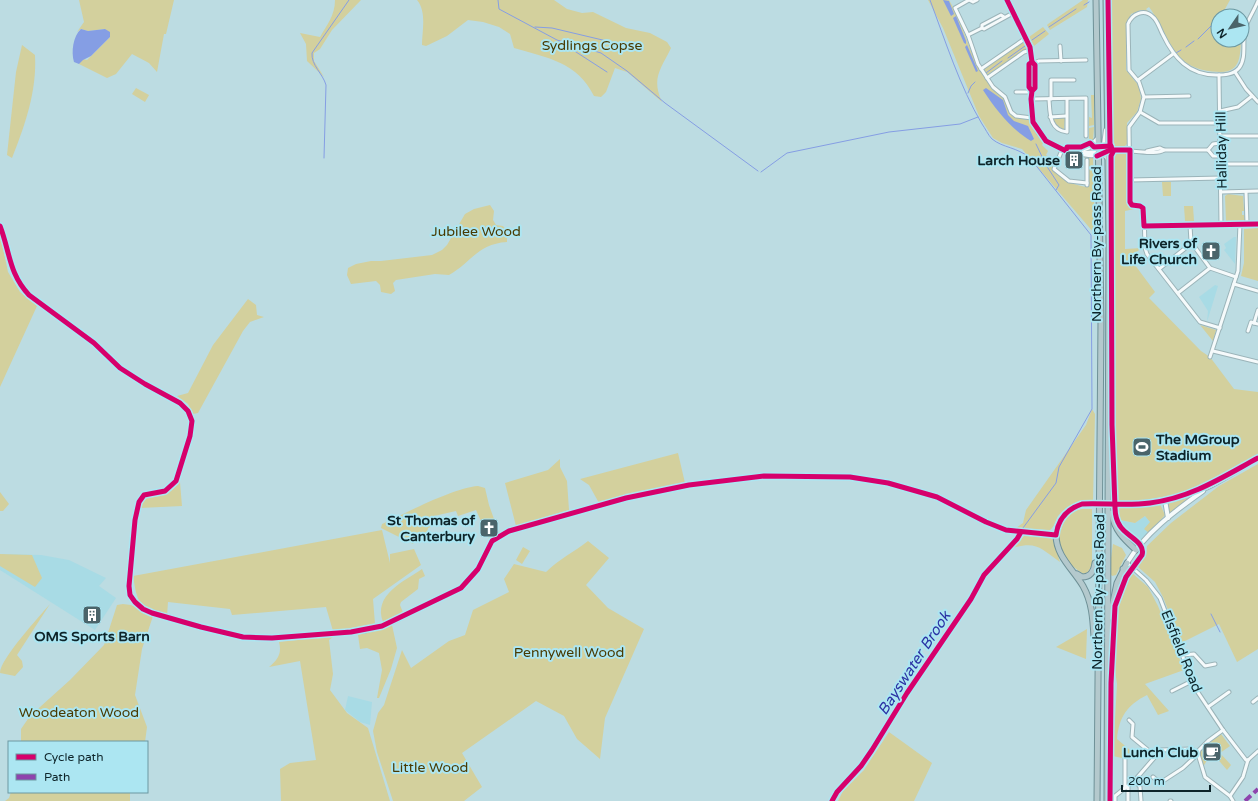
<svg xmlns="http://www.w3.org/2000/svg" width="1258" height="801" font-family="'Varela Round',sans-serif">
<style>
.built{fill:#a8dbe5}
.green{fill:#d3d09d}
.water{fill:#859ee4}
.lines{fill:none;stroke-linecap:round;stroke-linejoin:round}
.stream{stroke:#859ee4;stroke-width:1}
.street-casing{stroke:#9bb4b9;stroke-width:5}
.secondary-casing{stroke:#9bb4b9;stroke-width:6}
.highway-casing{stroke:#6f9197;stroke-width:7}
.street{stroke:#f5fafb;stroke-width:3}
.secondary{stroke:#f5fafb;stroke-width:4}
.highway{stroke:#b4c9cd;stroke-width:5}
.secondary-bridge-casing{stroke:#9bb4b9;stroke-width:6;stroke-linecap:butt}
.secondary-bridge{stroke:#f5fafb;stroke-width:4}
.quiet{stroke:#8e44ad;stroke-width:4;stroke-dasharray:8 4;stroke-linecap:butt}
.cycleway-casing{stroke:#ace6f2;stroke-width:8}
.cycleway{stroke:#d6006c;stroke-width:5}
.labels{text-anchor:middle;stroke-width:4;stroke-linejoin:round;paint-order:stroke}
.park-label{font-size:14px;fill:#493a02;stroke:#ace6f2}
.street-label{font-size:14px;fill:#0d2429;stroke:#ace6f2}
.poi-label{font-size:14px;font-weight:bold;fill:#0d2429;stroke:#ace6f2;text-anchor:end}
.water-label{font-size:15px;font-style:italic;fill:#2b33a4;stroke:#ace6f2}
</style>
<rect width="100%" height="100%" fill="#bcdce2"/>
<g class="built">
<polygon points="1234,237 1236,237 1235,264 1224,250 1226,248 1224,244"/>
<polygon points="1215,285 1218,286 1207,322 1208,311 1199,297"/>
<polygon points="1145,516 1150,522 1149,533 1141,542 1126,530 1120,520 1135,523"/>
<polygon points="0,554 41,555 69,560 106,578 99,586 116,598 95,630 0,570"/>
<polygon points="348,696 372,702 370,725 360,722 345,710"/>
</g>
<g class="green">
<polygon points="79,0 174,0 166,34 164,34 157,72 149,63 132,54 116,74 107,78 79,64 83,59 87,60 110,37 105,29 88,31 81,29 77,32 84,22"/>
<path d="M335 0H361L332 30 320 49 314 53V61L324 77 307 61 306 44 300 33 320 37C327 25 335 15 335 0Z"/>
<path d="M417 0H554L567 9 582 13 593 12 626 28 650 33 667 42 671 48C661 69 651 78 662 102L627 72 615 68 606 92 601 97 594 96C577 62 548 58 514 48L510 34 499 27 483 22 468 20 447 36 426 46 422 45C422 31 427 12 417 0Z"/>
<path d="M928 0H949C962 21 966 44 978 65 982 73 987 82 993 89 996 93 1002 94 1004 99 1014 114 1007 118 1030 120L1033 129 1044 142 1042 145 1048 151 1046 155 1049 157 1047 160 1050 165 1051 163 1053 165 1052 168C1062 180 1074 186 1089 187V158L1065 154 1090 157 1093 158 1095 233H1094L1022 149 1002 143 993 138 979 116 943 28Z"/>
<polygon points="1083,0 1088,0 1087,7 1050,30 1047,25 1048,24"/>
<path d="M1109 0H1230L1225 9 1237 16H1218V40H1241C1240 55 1241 72 1221 72 1171 71 1173 40 1149 7L1146 9 1149 12 1141 10 1131 14 1126 26V70L1139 86 1141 99 1137 112 1127 123V144L1125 146H1114L1112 144Z"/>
<polygon points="1043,27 1049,34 1034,46 1029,37"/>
<polygon points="1023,42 1027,49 987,75 984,69"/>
<path d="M22 45 35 55C37 91 25 125 12 158L7 155 16 72Z"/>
<polygon points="136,88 149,95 145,102 132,94"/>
<polygon points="1091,95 1094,95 1094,125 1089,126 1089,117 1092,118"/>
<polygon points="1052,118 1065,118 1064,130 1055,124"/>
<polygon points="1094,127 1093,142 1091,143 1089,138 1089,128"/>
<path d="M1115 151H1127L1128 203 1132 208H1139L1125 211V249L1142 248 1129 257 1155 292 1149 298 1201 351 1210 357 1234 389 1258 392V456C1242 465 1226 476 1209 483 1179 496 1148 501 1115 502L1112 156Z"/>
<polygon points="1162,182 1171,182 1171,196 1163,196"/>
<polygon points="1228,194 1243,196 1244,211 1242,211 1242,215 1244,215 1245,220 1226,221 1225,196"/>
<path d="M490 205 494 211 493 220 496 225 503 226 507 231V242C477 244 472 262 449 275L435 274 396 280 393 283 395 291 391 294 381 292 380 285 376 281 351 284 347 275 348 268 356 264 371 261H381L432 255 442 250 447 245 465 214 474 209Z"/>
<polygon points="1184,206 1193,206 1194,221 1185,221"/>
<polygon points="1258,228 1258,281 1241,276 1244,263 1244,229"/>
<polygon points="0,234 8,272 20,292 37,306 0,387"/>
<polygon points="248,299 256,305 257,315 264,317 250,322 243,331 198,413 193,414 188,404 177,396 188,393 213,345"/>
<polygon points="1200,325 1216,330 1213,341"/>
<path d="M1092 409 1095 414 1093 501C1079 501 1067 505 1058 516 1055 521 1055 526 1050 530L1016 528 1023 523 1026 510 1086 425Z"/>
<polygon points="678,453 685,483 599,503 589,485 580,479"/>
<polygon points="560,459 560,467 567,481 569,510 516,526 505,483 548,470"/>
<polygon points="1258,464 1258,649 1237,662 1219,624 1181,643 1163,597 1155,582 1137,566 1146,556 1147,546 1171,523 1219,486"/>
<path d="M180 482 182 506 140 508C148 491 153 499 167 493 172 491 176 486 180 482Z"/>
<path d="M478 486 485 488 489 505 499 533 489 539 476 510 458 516 456 511 434 516 431 521 433 526 428 528 427 533 416 538 413 544 381 528 382 524C406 513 453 488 478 486Z"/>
<polygon points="0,492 9,504 3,511 0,511"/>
<polygon points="1199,493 1169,514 1167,503 1169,501"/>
<polygon points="1160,504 1165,515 1149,533 1144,529 1150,522 1145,516 1135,523 1120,520 1118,507"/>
<path d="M1082 509H1092V565L1088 572 1084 574C1057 561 1044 517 1082 509Z"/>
<path d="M382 530 390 563V554L414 549 421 565 373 599 375 624 333 631 326 607 232 615 230 609 168 602 167 616C138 605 138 606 133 576Z"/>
<path d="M1024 536 1050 537 1053 540 1060 562C1040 548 1037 541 1012 548Z"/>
<path d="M588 541 609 558 586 585 608 608 644 629 605 718 600 759 577 739 564 716 536 701 462 753 482 787 464 801H393L377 752 373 731 378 713 384 705 402 650 411 668 449 641 465 635 473 610 509 592 504 579 514 564 546 572C559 559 574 552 588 541Z"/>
<polygon points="1113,544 1122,548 1126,555 1116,575 1112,576 1109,572"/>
<polygon points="523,547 530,551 522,564 516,560"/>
<polygon points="0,554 32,555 42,578 35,587 0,566"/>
<path d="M422 569 425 576 419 579 418 589 401 602 400 605 404 615 383 622C373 595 403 582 422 569Z"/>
<path d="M1132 573 1148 587 1158 606 1184 670 1145 684 1169 711 1158 715 1147 695C1127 705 1119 717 1117 739L1137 756H1125L1122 758 1113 756 1117 684C1112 655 1113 619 1121 591 1123 585 1129 579 1132 573Z"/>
<path d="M50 604 17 655 22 661 23 667 15 676 0 673C0 659 39 617 50 604Z"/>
<polygon points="123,604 131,605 153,616 142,649 135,695 147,727 145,742 21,742 21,729 30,716 70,680 104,645 117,605"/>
<polygon points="392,625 397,648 391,669 379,698 377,698 382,670 379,653 367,648 360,649 358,635"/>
<polygon points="1087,629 1086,659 1056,647"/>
<path d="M334 636 329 640 333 674 330 690 347 713 368 728 390 801H281L280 769 290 763 316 760 300 661 269 667C278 660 282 653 279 642Z"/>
<polygon points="889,732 932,763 914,801 838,801 843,791 864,770"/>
<polygon points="1221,734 1230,746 1220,753 1231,765 1227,770 1215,756 1212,758 1209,757 1203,767 1199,753 1205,746"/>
<polygon points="11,792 130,792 130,801 5,801 9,798"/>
</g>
<g class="water">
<polygon points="943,0 949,1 954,14 951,16"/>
<polygon points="956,16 966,41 966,44 964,43 953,18"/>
<path d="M81 29 88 31 105 29 110 32V37L91 56 83 60 79 64 74 62C71 52 73 36 81 29Z"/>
<polygon points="967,45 978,71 976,72 965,47"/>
<path d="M986 88 1003 100 1008 115 1014 121 1028 126 1034 139 1031 141C1011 129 996 110 983 90Z"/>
</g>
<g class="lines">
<g class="stream">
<polyline points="498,0 499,9 557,40 601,53 627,71 665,103 758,171"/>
<path d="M930 0C945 40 960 87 982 124 985 128 988 135 992 139 1003 148 1017 147 1030 158L1091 235 1092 409 1059 467 1056 483 1023 528"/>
<polyline points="1084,5 1089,2"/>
<polyline points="535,27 552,28 632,47"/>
<polyline points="1049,27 1076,9"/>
<polyline points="1198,39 1212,25"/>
<polyline points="1032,40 1045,31"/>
<polyline points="559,41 607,72"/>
<polyline points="1186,47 1194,41"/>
<polyline points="1176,53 1181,50"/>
<polyline points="1008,58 1025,46"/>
<polyline points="986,73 1002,61"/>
<polyline points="968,93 971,86 975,82"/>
<polyline points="1036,144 1046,165 1059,185 1056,190"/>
<path d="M324 158 326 85C323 74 311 65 312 53L349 0"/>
<polyline points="761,172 787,153 889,132 960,124 978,117"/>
<polyline points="973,591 982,572 1013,541"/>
<polyline points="1211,614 1220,632"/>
<polyline points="909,687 971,595"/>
<polyline points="868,752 872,746"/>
<polyline points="857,768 863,759"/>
<polyline points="829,801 836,791"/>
</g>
<defs>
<g id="street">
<polyline points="977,0 973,2 969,0 955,8 968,35 978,64 993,87 1005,97 1011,112 1016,116 1032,118"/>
<polyline points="1004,17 1001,15 982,25 982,28 984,29 1013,13"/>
<polyline points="968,35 982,28"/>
<polyline points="1060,46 1061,61"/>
<polyline points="1034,63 1039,61 1086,60"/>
<polyline points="981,69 1026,38"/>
<polyline points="1235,72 1246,89 1258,102"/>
<polyline points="1219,75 1221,224"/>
<polyline points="987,78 1024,52 1031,50"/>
<polyline points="1138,80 1173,54"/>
<polyline points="1016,92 1032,92"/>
<polyline points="1144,97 1189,96"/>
<polyline points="1031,99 1086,98 1086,136"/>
<path d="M1049 99C1050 113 1049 130 1067 132V99"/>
<polyline points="1051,99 1051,80 1074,80"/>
<polyline points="1220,111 1238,107 1252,96"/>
<polyline points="1140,112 1159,123 1220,123"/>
<polyline points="1050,117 1066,116"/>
<polyline points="1220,136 1258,136"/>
<polyline points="1062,150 1054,169 1069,181 1087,183"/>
<polyline points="1208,150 1213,144 1220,143"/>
<polyline points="1107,151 1130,150"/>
<path d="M1130 151C1139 151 1157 155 1164 150"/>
<polyline points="1147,151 1160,148 1164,150 1208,150 1213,156 1220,156"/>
<polyline points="1087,160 1087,185"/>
<polyline points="1221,164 1258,164"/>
<polyline points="1130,180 1221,178"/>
<polyline points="1221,192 1258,191"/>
<polyline points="1246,192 1247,224"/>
<polyline points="1190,225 1191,242 1210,268 1236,277"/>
<path d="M0 226C10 252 9 274 29 295L94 343 120 368 145 384 180 403 188 411 192 421 190 436 176 481 165 491 144 495 139 502 137 509 129 586 132 598 143 609 201 627 243 637 272 638 365 631 393 622 461 588 478 569 492 541 509 531 626 498 689 485 764 476 850 477 888 483 937 497 986 522 1006 530 1021 532"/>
<polyline points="1144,226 1258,224"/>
<polyline points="1159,269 1192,243"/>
<polyline points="1234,284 1258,291"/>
<polyline points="1178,293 1210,268"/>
<polyline points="1258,310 1254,323 1258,324"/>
<path d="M1220 328 1200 322 1147 254 1145 248 1144 210 1141 206 1132 205 1130 202 1129 127 1140 112 1144 97 1139 82 1129 70 1128 24C1132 14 1144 8 1153 17 1158 21 1160 30 1163 35 1174 58 1189 75 1216 75 1224 75 1233 75 1239 68 1247 58 1242 42 1245 29 1248 19 1254 11 1258 1"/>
<polyline points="1248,331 1251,322 1254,323"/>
<polyline points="1213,351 1258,362"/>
<polyline points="1210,357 1238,271 1240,224"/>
<polyline points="1127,563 1146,580 1160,598 1195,688 1223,730 1246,760 1248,760"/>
<polyline points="1183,655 1194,654 1205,666 1215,664"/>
<polyline points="1172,691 1192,681"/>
<polyline points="1253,702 1258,698"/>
<polyline points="1208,707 1229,692"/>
<polyline points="1129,720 1133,724 1132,737 1155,756"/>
<polyline points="1198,754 1205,777 1230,796"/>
<polyline points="1248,760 1258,751"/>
<polyline points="1153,777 1160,783 1183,768 1198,754 1199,750 1208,741 1223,730"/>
<polyline points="1135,780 1140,787 1141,801"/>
<polyline points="1125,788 1125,758"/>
<polyline points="1115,801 1115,796 1135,780 1161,750 1191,749 1198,752"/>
<polyline points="1128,801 1128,786"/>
<polyline points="1170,801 1171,801"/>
<polyline points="1233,801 1230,796 1243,777 1248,760"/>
</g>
<g id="secondary">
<polyline points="1007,0 1030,47 1032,62"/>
<path d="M1032 91 1029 87V64L1032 62 1035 65C1035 72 1036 80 1035 87 1035 91 1032 90 1032 94 1029 127 1040 145 1073 152 1083 154 1095 158 1103 152"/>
<polyline points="1106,130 1103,152 1107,158"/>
<polyline points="1076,152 1090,147 1097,139"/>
<polyline points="1084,153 1101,152"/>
<polyline points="1165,500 1168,518"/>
<path d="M1120 504C1151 504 1182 500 1210 486 1226 478 1242 467 1258 458"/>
<path d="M1127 563C1145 533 1175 511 1203 491"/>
<path d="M832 801 837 792 861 766 872 750 907 693 971 599 984 575 1017 539 1021 532 1056 535C1058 519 1069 505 1087 504"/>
</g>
<g id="highway">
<polyline points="1096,0 1101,321 1097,801"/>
<polyline points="1106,0 1109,244 1107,801"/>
<path d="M1112 513C1114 530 1124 539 1136 550"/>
<path d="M1056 535C1056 556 1073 569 1083 586 1092 602 1093 619 1094 637"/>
<polyline points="1123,569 1133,568"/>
<path d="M1077 574 1082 577C1091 577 1094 571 1095 563"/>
<polyline points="1110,617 1117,583 1127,563"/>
</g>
</defs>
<use href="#street" class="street-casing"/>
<use href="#secondary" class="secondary-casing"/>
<use href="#highway" class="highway-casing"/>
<use href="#street" class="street"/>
<use href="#secondary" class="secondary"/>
<use href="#highway" class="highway"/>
<defs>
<polyline id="secondary-bridge" points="1087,504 1120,504"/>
</defs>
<use href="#secondary-bridge" class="secondary-bridge-casing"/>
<use href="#secondary-bridge" class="secondary-bridge"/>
<polyline class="quiet" points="1245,801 1258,789"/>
<defs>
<g id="cycleway">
<polyline points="1007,0 1030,47 1032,62"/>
<path d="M1108 0 1110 144 1113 152 1111 156 1112 425 1115 507C1115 514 1116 520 1120 526 1126 536 1146 542 1142 555L1126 577 1115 606 1111 683 1110 801"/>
<polyline points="1032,91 1029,87 1029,64 1032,62 1035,65 1035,88 1032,91 1031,99 1033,122 1046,141 1066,151 1067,147 1081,147 1090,143 1094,147 1111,146"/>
<polyline points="1097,156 1110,150 1130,150 1130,202 1132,205 1140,206 1143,208 1144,226 1258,224"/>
<path d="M0 226C10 252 9 274 29 295L94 343 120 368 145 384 180 403 188 411 192 421 190 436 176 481 165 491 144 495 139 502 135 520 129 586 130 595 135 602 143 609 152 613 201 627 243 637 272 638 351 632 382 626 461 588 478 569 492 541 509 531 626 498 689 485 764 476 850 477 888 483 937 497 986 522 1006 530 1056 535C1058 519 1067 509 1082 504 1105 503 1128 506 1150 503 1191 498 1223 477 1258 458"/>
<polyline points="832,801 837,792 861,766 872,750 907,693 971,599 984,575 1017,539 1021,532"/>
</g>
</defs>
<use href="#cycleway" class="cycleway-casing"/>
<use href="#cycleway" class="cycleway"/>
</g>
<defs>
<symbol id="building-square" viewBox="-11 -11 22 22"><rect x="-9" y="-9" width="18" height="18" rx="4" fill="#4a646a" stroke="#ace6f2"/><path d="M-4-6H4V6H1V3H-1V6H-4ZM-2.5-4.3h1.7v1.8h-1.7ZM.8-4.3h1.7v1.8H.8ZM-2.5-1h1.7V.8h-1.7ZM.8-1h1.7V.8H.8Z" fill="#fff"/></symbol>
<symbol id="church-square" viewBox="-11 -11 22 22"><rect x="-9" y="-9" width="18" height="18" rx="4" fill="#4a646a" stroke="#ace6f2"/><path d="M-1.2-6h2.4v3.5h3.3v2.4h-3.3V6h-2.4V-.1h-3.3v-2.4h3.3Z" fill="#fff"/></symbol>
<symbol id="stadium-square" viewBox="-11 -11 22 22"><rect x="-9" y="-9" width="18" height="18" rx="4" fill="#4a646a" stroke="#ace6f2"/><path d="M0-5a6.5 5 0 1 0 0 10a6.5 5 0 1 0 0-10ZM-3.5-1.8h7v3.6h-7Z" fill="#fff"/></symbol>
<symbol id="cafe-square" viewBox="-11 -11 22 22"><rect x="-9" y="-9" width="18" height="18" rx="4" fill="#4a646a" stroke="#ace6f2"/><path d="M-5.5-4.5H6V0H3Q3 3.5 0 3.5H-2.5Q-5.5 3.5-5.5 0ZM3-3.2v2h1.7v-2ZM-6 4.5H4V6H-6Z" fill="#fff"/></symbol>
</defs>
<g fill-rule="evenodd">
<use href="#building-square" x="1063" y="149" width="22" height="22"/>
<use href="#church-square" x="1200" y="240" width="22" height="22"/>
<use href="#stadium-square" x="1131" y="436" width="22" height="22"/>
<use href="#church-square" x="478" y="517" width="22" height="22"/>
<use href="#building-square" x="81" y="604" width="22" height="22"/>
<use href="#cafe-square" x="1201" y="741" width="22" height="22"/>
</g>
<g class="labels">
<g class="park-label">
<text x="592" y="50">Sydlings Copse</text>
<text x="476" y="236">Jubilee Wood</text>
<text x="569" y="657">Pennywell Wood</text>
<text x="79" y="717">Woodeaton Wood</text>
<text x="430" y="772">Little Wood</text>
</g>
<g class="street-label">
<text transform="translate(1221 150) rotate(-91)" y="5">Halliday Hill</text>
<text transform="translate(1096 244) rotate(-90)" y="5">Northern By-pass Road</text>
<text transform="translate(1098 592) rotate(-89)" y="5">Northern By-pass Road</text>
<text transform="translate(1182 651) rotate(68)" y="5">Elsfield Road</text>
</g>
<g class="poi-label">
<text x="1060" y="165">Larch House</text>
<text x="1197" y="248">Rivers of<tspan x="1197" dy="16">Life Church</tspan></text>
<text x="1156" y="444" text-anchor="start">The MGroup<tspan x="1156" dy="16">Stadium</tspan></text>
<text x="475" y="525">St Thomas of<tspan x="475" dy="16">Canterbury</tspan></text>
<text x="92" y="641" text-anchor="middle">OMS Sports Barn</text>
<text x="1198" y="757">Lunch Club</text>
</g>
<g class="water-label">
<text transform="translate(914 663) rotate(-57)" y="5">Bayswater Brook</text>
</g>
</g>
<rect x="8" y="741" width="140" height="52" fill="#ace6f2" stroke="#6c98a2"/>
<rect x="16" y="754" width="20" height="6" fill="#d6006c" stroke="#6c98a2"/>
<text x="44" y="761" font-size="12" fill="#0d2429">Cycle path</text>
<rect x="16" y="774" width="20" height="6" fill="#8e44ad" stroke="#6c98a2"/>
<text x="44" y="781" font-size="12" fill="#0d2429">Path</text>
<g transform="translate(1230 28) rotate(236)"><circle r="19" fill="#ace6f2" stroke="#6c98a2"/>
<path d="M0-3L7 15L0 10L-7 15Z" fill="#4a646a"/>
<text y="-6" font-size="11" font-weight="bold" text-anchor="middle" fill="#0d2429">N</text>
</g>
<path d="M1122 785v6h88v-6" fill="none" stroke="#0d2429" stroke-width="2"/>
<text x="1128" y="785" font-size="12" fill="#0d2429" stroke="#ace6f2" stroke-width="3" paint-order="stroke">200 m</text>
</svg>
